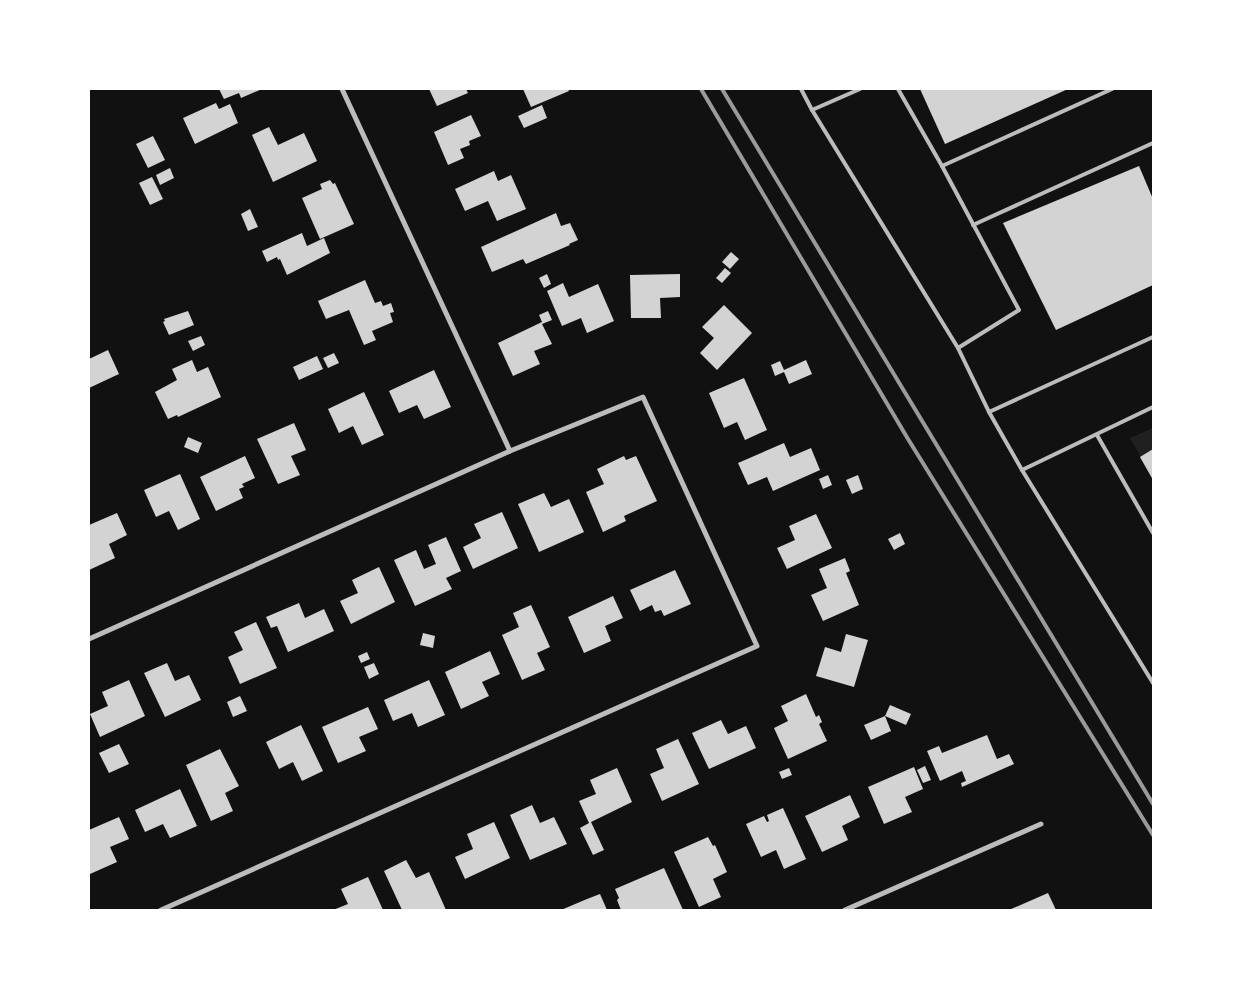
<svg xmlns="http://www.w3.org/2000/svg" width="1242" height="999" font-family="'PT Sans',sans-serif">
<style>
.green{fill:#202020}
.building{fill:#d3d3d3}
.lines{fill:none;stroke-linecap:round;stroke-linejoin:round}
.service{stroke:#bcbcbc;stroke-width:4}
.minor{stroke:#bcbcbc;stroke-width:5}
.rail{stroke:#9a9a9a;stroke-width:4}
</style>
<rect width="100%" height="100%" fill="#111"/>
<polygon class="green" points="1153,428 1153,479 1130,438"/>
<g class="building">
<polygon points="219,89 262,89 241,98 239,93 224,99"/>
<polygon points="429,89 466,89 468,93 437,106"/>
<polygon points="523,89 568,89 569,91 531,107"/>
<polygon points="920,89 1068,89 945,144"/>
<polygon points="216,103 219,109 230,104 238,123 195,144 183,118"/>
<polygon points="542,105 547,118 524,128 518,116"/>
<polygon points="471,115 481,136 469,141 470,145 460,149 464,158 448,165 434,132"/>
<polygon points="269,127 278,145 304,133 317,161 273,182 252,135"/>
<polygon points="153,136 165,160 148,168 136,144"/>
<polygon points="1139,166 1153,199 1153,285 1056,330 1003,223"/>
<polygon points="170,168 174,178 160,185 156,175"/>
<polygon points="494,171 498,181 511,175 526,209 497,221 488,201 465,211 455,189"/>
<polygon points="152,177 163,199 150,205 139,183"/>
<polygon points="330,180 333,184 335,183 354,224 320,239 302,198 322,189 320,184"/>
<polygon points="250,209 258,227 248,231 241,214"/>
<polygon points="556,213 561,226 570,223 578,240 569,244 570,245 526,264 523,259 492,272 481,247"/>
<polygon points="302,233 307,246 324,238 330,253 287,275 280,259 278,260 277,257 267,262 262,251"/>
<polygon points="731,252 739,259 730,269 722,262"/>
<polygon points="725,268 731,273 722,283 716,278"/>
<polygon points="547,274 551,284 544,288 539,278"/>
<polygon points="680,274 680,297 660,298 661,318 631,318 630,275"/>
<polygon points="365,280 375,303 381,301 383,306 391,303 394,312 390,313 393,322 372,331 376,340 364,345 349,310 326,319 318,301"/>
<polygon points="563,283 569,297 598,284 614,321 587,333 581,318 562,326 547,291"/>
<polygon points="724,305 752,333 717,370 700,353 714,338 702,327"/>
<polygon points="188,311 194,325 169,335 163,322 165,321 164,319"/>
<polygon points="548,311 552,320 542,324 552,344 534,351 540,364 513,376 498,343 542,322 539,315"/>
<polygon points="201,336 205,345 193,351 188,341"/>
<polygon points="108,350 119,374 89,388 89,359"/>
<polygon points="334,353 339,363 328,368 323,358"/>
<polygon points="317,356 323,369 299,380 293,367"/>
<polygon points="192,360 197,372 208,367 221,397 178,417 177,415 168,419 155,392 177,380 172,369"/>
<polygon points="806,360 812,374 789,384 784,372 775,376 771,365 780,361 784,370"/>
<polygon points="434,370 451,407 424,419 417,405 399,413 389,391"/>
<polygon points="744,378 767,430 745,440 737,422 724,428 709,393"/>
<polygon points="364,392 384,435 362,445 353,426 339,433 328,409"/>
<polygon points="294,423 306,450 291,456 300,475 278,484 257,439"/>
<polygon points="188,437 202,443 198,453 184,447"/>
<polygon points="784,443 790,457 811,448 820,470 773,491 767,477 748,485 738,463"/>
<polygon points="1153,449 1153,480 1140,457"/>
<polygon points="245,456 255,478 242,484 244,487 239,489 243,498 216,511 200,477"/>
<polygon points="624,456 626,460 636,456 657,501 624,516 626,521 603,532 586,492 604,484 597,469"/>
<polygon points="180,474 200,519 178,530 169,511 156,517 144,490"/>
<polygon points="828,475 832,485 823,489 819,479"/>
<polygon points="858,475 863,489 852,494 846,480"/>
<polygon points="544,493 551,507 569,499 584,532 539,552 518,504"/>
<polygon points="502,512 518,548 473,569 463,547 481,538 474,524"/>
<polygon points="117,513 127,535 109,544 115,558 89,570 89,525"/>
<polygon points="816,514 832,548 787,569 777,548 795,540 789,526"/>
<polygon points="900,533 905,544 894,550 888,539"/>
<polygon points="446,537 461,571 446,578 452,589 415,606 394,560 416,550 424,569 436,564 428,545"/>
<polygon points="845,558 850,571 846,573 859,605 823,621 811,595 827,588 819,569"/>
<polygon points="379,567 395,602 351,624 340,601 358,593 352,580"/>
<polygon points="675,570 691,604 664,616 661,610 655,612 652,605 640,611 630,590"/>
<polygon points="613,596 623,618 605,626 611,641 584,653 568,617"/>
<polygon points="299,603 305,618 324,609 334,631 288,652 277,626 271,628 266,617"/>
<polygon points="531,605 550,647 537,653 545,670 522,680 502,635 519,627 513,613"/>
<polygon points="256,622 277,668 240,684 228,657 243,650 234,632"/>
<polygon points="423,633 435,636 433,648 420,645"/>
<polygon points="846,634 868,640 854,687 816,676 825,647 841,652"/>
<polygon points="490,651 500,674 482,682 489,696 461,709 445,672"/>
<polygon points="367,652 370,659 361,663 358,656"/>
<polygon points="167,663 175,681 189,675 201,700 165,717 144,673"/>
<polygon points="374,663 379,674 369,679 364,667"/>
<polygon points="129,680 145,716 100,737 90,714 108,706 102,692"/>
<polygon points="429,680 445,715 418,727 412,713 393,721 384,700"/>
<polygon points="806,694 816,717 819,715 822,722 819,724 827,741 788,759 774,728 788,721 781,706"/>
<polygon points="240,696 247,711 233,717 227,702"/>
<polygon points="890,705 911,714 906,725 885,716"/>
<polygon points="368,707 378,729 359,737 366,751 338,763 322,727"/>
<polygon points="885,716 891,731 871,740 864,725"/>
<polygon points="721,720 728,734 746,726 756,748 709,769 692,733"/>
<polygon points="301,725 323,771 302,781 293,762 279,769 266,742"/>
<polygon points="987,735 997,759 1009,754 1014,764 962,787 961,783 966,781 962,771 940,781 927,751 939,746 942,753"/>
<polygon points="678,739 699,784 662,801 650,774 664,768 656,749"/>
<polygon points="119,744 129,764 109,773 99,753"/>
<polygon points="220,749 239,786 225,793 233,811 211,821 186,765"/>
<polygon points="925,766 931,780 923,783 917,770"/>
<polygon points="914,767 923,789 905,797 912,812 884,824 868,787"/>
<polygon points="617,768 632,802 591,822 604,850 593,855 580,828 589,823 579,801 596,794 590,780"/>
<polygon points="789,768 792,775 782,779 779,772"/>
<polygon points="180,789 197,826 170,838 163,824 145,832 135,810"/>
<polygon points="850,795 860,817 842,826 848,840 822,852 805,816"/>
<polygon points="532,805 540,823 554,817 567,844 530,860 510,815"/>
<polygon points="783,808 806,859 784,869 776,850 761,857 746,824 764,816 767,822 769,821 767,815"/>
<polygon points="119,817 129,839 110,847 117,862 90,874 89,830"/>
<polygon points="494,822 510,858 465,879 455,857 473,849 467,834"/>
<polygon points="708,837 713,846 715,845 727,872 713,879 721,897 699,907 674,852"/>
<polygon points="406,860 416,878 429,872 446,910 402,910 384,871"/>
<polygon points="664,868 683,910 652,910 651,909 648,910 621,910 617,900 619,898 615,889"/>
<polygon points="368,877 383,910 333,910 348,904 341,889"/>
<polygon points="1048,893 1056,910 1009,910"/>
<polygon points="600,894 607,910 561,910 587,899"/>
</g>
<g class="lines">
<g class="service">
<polyline points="801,89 812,110 860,89"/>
<polyline points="898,89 942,166 1019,310 958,348 989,412"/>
<polyline points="812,110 958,348"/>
<polyline points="942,166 1112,89"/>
<polyline points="973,225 1153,143"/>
<polyline points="1153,337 989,412 1022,470 1153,407"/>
<polyline points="1097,435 1153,533"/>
<polyline points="1022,470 1153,683"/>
</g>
<g class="minor">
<polyline points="342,89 510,451"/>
<polyline points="89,639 510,451 643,397 757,646 161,910"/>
<polyline points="845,910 1041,824"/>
</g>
<g class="rail">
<polyline points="701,89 908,439 1153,835"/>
<polyline points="722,89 1153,804"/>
</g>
</g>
<rect width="1242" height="999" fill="none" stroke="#ffffff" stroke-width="180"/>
</svg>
